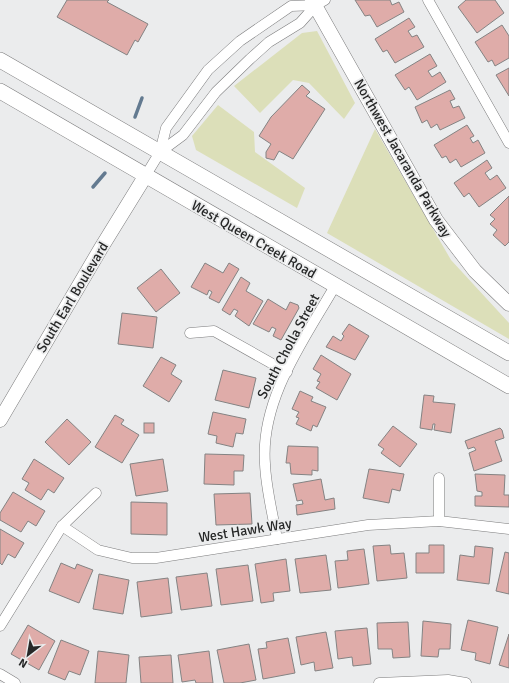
<svg xmlns="http://www.w3.org/2000/svg" width="509" height="683" font-family="Signika,sans-serif">
<style>
.grass{fill:#dcdfb9}
.lines{fill:none;stroke-linecap:round;stroke-linejoin:round}
.stream{stroke:#637a90;stroke-width:3.5}
.building{fill:#dfaca9;stroke:#848383}
.street-casing{stroke:#7c7c7d;stroke-width:11}
.secondary-casing{stroke:#7c7c7d;stroke-width:15}
.primary-casing{stroke:#7c7c7d;stroke-width:16}
.street{stroke:#fff;stroke-width:10}
.secondary{stroke:#fff;stroke-width:14}
.primary{stroke:#fff;stroke-width:15}
.labels{text-anchor:middle;stroke-width:3.5;stroke-linejoin:round;paint-order:stroke}
.street-label{font-size:14px;fill:#272828;stroke:#ebeced}
</style>
<rect width="100%" height="100%" fill="#ebeced"/>
<g class="grass">
<polygon points="317,31 355,103 344,119 309,83 293,80 260,113 234,86 302,33"/>
<polygon points="218,105 254,132 255,152 305,188 297,208 196,150 192,136"/>
<polygon points="375,129 451,260 509,323 509,339 327,233"/>
</g>
<g class="lines">
<g class="stream">
<polyline points="135,117 142,98"/>
<polyline points="93,187 105,173"/>
</g>
</g>
<g class="building">
<polygon points="67,0 109,0 107,2 148,24 138,42 135,40 127,55 57,17"/>
<polygon points="355,0 390,0 392,5 399,2 404,12 377,27 370,15 365,16"/>
<polygon points="466,0 495,0 504,13 477,33 458,7"/>
<polygon points="409,18 415,27 408,31 412,37 417,35 424,47 395,63 387,50 383,52 375,39"/>
<polygon points="502,25 509,36 509,58 495,66 492,60 488,62 475,42"/>
<polygon points="430,54 437,66 428,71 432,77 440,72 446,82 417,100 409,87 405,90 395,75"/>
<polygon points="509,68 509,96 496,75"/>
<polygon points="302,85 310,92 306,96 325,109 293,159 279,151 274,160 266,158 266,152 271,144 259,136 271,117"/>
<polygon points="450,90 455,99 450,101 453,108 459,106 465,118 440,130 437,124 431,128 427,120 422,123 415,107"/>
<polygon points="467,125 474,136 470,138 473,143 478,140 485,153 461,167 456,159 450,163 446,156 442,158 434,145"/>
<polygon points="487,160 492,168 485,173 490,180 497,175 506,188 479,207 469,193 464,197 454,183"/>
<polygon points="509,196 509,242 505,246 493,235 497,230 490,224 495,219 490,215"/>
<polygon points="205,263 223,273 229,263 239,269 219,303 209,298 212,292 209,290 207,295 191,287"/>
<polygon points="161,269 180,293 156,312 137,288"/>
<polygon points="241,277 250,283 246,291 263,301 249,326 235,316 238,311 234,309 230,315 222,310"/>
<polygon points="268,299 286,310 290,302 298,305 299,308 281,340 273,336 276,329 272,327 269,332 253,324"/>
<polygon points="122,313 157,317 153,348 118,344"/>
<polygon points="349,324 369,336 355,360 326,347 333,336 341,341 344,336 342,334"/>
<polygon points="321,355 351,374 337,400 316,388 320,382 317,381 321,374 313,369"/>
<polygon points="161,357 176,365 171,374 182,381 169,402 143,386"/>
<polygon points="223,370 256,378 249,408 215,400"/>
<polygon points="300,391 313,397 311,401 326,407 317,427 313,425 311,431 296,424 299,418 296,417 299,412 292,409"/>
<polygon points="424,395 434,396 433,402 455,404 451,433 434,430 435,424 433,424 432,430 420,428"/>
<polygon points="213,412 246,419 243,434 236,433 233,447 216,443 217,436 208,434"/>
<polygon points="115,415 124,420 121,424 139,435 122,463 95,447"/>
<polygon points="67,419 91,442 69,465 45,442"/>
<rect x="144" y="423" width="10" height="10"/>
<polygon points="393,426 417,444 400,467 381,453 384,449 378,445"/>
<polygon points="500,428 502,430 504,438 495,441 502,461 474,471 469,453 476,450 474,447 468,449 465,441"/>
<polygon points="288,446 318,447 318,471 312,470 312,475 291,474 290,463 286,463"/>
<polygon points="205,454 244,455 243,471 234,471 234,485 204,484"/>
<polygon points="34,459 64,478 54,493 48,489 41,500 25,490 29,483 22,479"/>
<polygon points="163,459 168,491 136,496 130,464"/>
<polygon points="369,469 404,474 400,491 392,489 389,503 363,498"/>
<polygon points="475,474 505,475 504,495 509,495 509,507 475,506 475,496 482,496 482,492 477,491"/>
<polygon points="321,479 325,500 334,498 335,509 297,515 296,505 303,504 302,500 297,501 293,484"/>
<polygon points="13,492 45,511 36,526 28,521 21,532 0,520 0,513"/>
<polygon points="250,493 252,524 216,525 214,494"/>
<polygon points="131,502 167,503 167,535 131,534"/>
<polygon points="0,529 24,543 15,558 8,554 2,565 0,563"/>
<polygon points="390,545 391,554 404,553 407,578 377,581 373,546"/>
<polygon points="429,545 444,545 444,573 416,573 416,553 429,553"/>
<polygon points="475,546 493,548 489,584 457,580 460,555 474,557"/>
<polygon points="364,549 369,584 338,588 335,561 348,560 347,551"/>
<polygon points="505,552 509,553 509,594 496,591"/>
<polygon points="326,555 331,590 300,593 295,559"/>
<polygon points="286,559 290,591 273,593 274,601 261,603 255,564"/>
<polygon points="61,563 75,569 77,564 93,570 79,603 49,591"/>
<polygon points="248,565 253,601 221,605 216,569"/>
<polygon points="207,573 212,606 181,610 176,577"/>
<polygon points="99,574 129,580 123,614 93,609"/>
<polygon points="168,578 172,613 141,617 137,582"/>
<polygon points="468,620 498,627 490,664 475,660 476,653 461,650"/>
<polygon points="423,621 451,624 450,649 439,649 438,657 421,656"/>
<polygon points="408,622 410,657 393,658 392,649 378,649 377,623"/>
<polygon points="28,625 55,641 39,670 11,654"/>
<polygon points="367,628 371,664 353,666 352,657 338,659 335,631"/>
<polygon points="326,632 333,668 315,671 314,662 301,665 296,637"/>
<polygon points="509,634 509,668 499,665"/>
<polygon points="288,638 295,673 263,679 258,649 267,648 266,642"/>
<polygon points="61,640 89,651 80,675 69,671 65,680 48,673"/>
<polygon points="249,644 256,680 240,683 224,683 217,650"/>
<polygon points="98,651 129,655 126,683 95,683"/>
<polygon points="209,651 213,683 196,683 195,680 182,682 178,655"/>
<polygon points="171,655 173,683 141,683 139,657"/>
</g>
<g class="lines">
<defs>
<g id="street">
<polyline points="428,0 509,143"/>
<polyline points="160,152 183,135 216,92 250,59 269,42 300,23 316,5 325,0"/>
<polyline points="146,175 160,152 166,128 208,70 240,41 291,6 316,5"/>
<polyline points="190,333 214,331 287,372"/>
<polyline points="439,478 439,521"/>
<polyline points="62,526 98,550 132,558 156,558 368,525 439,521 509,529"/>
<path d="M277 539C273 515 266 489 265 464 260 399 304 340 335 286"/>
<polyline points="0,626 62,526 96,493"/>
<polyline points="0,674 15,683"/>
<polyline points="379,683 448,680 466,683"/>
</g>
<g id="secondary">
<polyline points="312,0 436,220 475,271 509,304"/>
<polyline points="0,420 101,248 146,175"/>
</g>
<g id="primary">
<polyline points="0,60 509,353"/>
<polyline points="0,91 509,386"/>
</g>
</defs>
<use href="#street" class="street-casing"/>
<use href="#secondary" class="secondary-casing"/>
<use href="#primary" class="primary-casing"/>
<use href="#street" class="street"/>
<use href="#secondary" class="secondary"/>
<use href="#primary" class="primary"/>
</g>
<g class="labels">
<g class="street-label">
<text transform="translate(403 158) rotate(60)" y="5">Northwest Jacaranda Parkway</text>
<text transform="translate(254 239) rotate(30)" y="5">West Queen Creek Road</text>
<text transform="translate(72 297) rotate(-59)" y="5">South Earl Boulevard</text>
<text transform="translate(288 346) rotate(-62)" y="5">South Cholla Street</text>
<text transform="translate(245 530) rotate(-9)" y="5">West Hawk Way</text>
</g>
</g>
<g transform="translate(28 655) rotate(211)" stroke="#ebeced" stroke-width="3" paint-order="stroke">
<path d="M0-3L7 15L0 10L-7 15Z" fill="#272828"/>
<text y="-6" font-size="11" font-weight="bold" text-anchor="middle" fill="#272828">N</text>
</g>
</svg>
